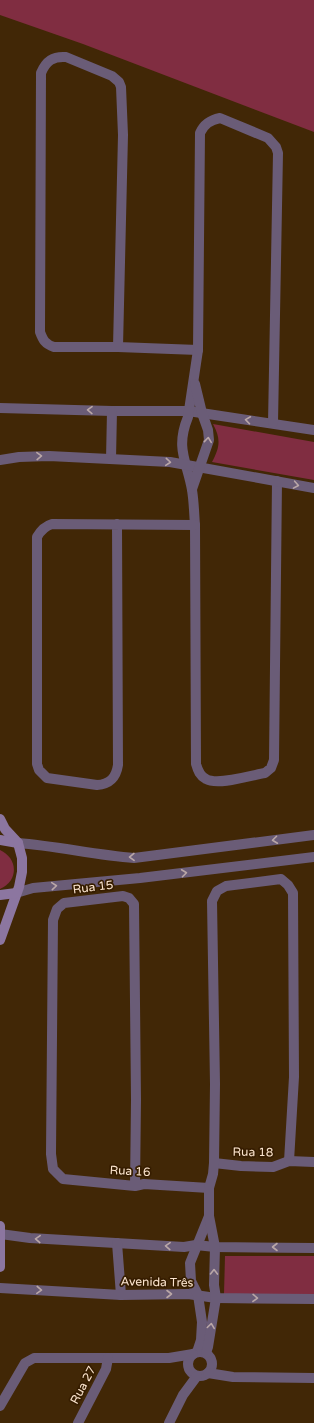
<svg xmlns="http://www.w3.org/2000/svg" width="314" height="1423" font-family="'Varela Round',sans-serif">
<style>
.green{fill:#802d41}
.lines{fill:none;stroke-linecap:round;stroke-linejoin:round}
.minor{stroke:#6a5c77;stroke-width:10}
.secondary{stroke:#8c76a0;stroke-width:10}
.oneway{stroke:#baa7a7}
.labels{text-anchor:middle;stroke-width:3.5;stroke-linejoin:round;paint-order:stroke}
.street-label{font-size:12px;fill:#fce5ce;stroke:#361d00}
</style>
<rect width="100%" height="100%" fill="#412706"/>
<g class="green">
<polygon points="0,0 314,0 314,132 83,44 0,15"/>
<path d="M213 424 314 442V480L212 462C220 447 221 439 213 424Z"/>
<path d="M0 850C18 858 19 881 0 889Z"/>
<polygon points="225,1256 314,1256 314,1294 224,1294"/>
</g>
<g class="lines">
<g class="minor">
<path d="M118 347 123 135 121 87 119 82 112 76 66 57C53 56 46 61 41 73L40 332C43 340 45 344 54 347H118L198 350"/>
<polyline points="0,408 112,411 188,411 314,430"/>
<path d="M273 423 278 153 276 147 268 138 220 118C210 120 204 124 200 133L198 350 188 417C175 449 187 461 192 490 194 502 194 513 195 525L196 764C198 771 200 776 206 779 218 786 252 775 265 773L271 768 274 760 277 481"/>
<polyline points="111,459 112,411"/>
<polyline points="0,460 19,457 49,456 170,462 314,488"/>
<polyline points="192,489 209,440 208,430 202,413 195,384"/>
<path d="M117 524 118 765C116 778 110 784 97 785L47 778 39 770 37 764V537C41 530 45 526 52 524L195 525"/>
<path d="M18 843C57 846 95 855 134 858L314 835"/>
<polyline points="16,893 33,888 140,878 314,857"/>
<polyline points="214,1163 241,1166 273,1167 289,1161 314,1162"/>
<polyline points="135,1186 136,1100 134,904 129,898 123,896 64,903 57,909 53,920 51,1154 53,1169 63,1179 135,1186 144,1184 209,1188"/>
<polyline points="0,1234 30,1238 184,1247 196,1245 215,1247 314,1248"/>
<polyline points="117,1243 121,1295"/>
<polyline points="0,1288 121,1295 188,1294 216,1298 314,1299"/>
<circle cx="200" cy="1364" r="12"/>
<polyline points="197,1352 201,1340 202,1322 198,1295 191,1281 190,1263 209,1216"/>
<polyline points="206,1353 208,1347 216,1298 214,1285 215,1247 209,1216 209,1188 213,1174 214,1163 215,1084 212,901 217,891 226,886 281,879 288,885 293,893 294,1077 289,1161"/>
<polyline points="208,1373 233,1377 314,1378"/>
<polyline points="0,1406 25,1363 34,1358 169,1358 193,1354"/>
<polyline points="78,1423 106,1369 108,1358"/>
<polyline points="169,1423 183,1395 197,1376"/>
</g>
<g class="secondary">
<polyline points="0,819 5,829 18,843 22,858 22,872 19,887 0,940"/>
<polyline points="0,840 18,843"/>
<polyline points="0,895 16,893"/>
<polyline points="0,1226 0,1267"/>
</g>
</g>
<defs><path id="oneway-chevron" d="M-2-3.5L2.5 0L-2 3.5" fill="none" stroke-width="1.6" stroke-linecap="round" stroke-linejoin="round"/></defs>
<g class="oneway">
<use href="#oneway-chevron" transform="translate(90 410) rotate(-179)"/>
<use href="#oneway-chevron" transform="translate(248 420) rotate(-172)"/>
<use href="#oneway-chevron" transform="translate(208 440) rotate(-84)"/>
<use href="#oneway-chevron" transform="translate(39 456) rotate(-2)"/>
<use href="#oneway-chevron" transform="translate(168 462) rotate(5)"/>
<use href="#oneway-chevron" transform="translate(296 485) rotate(10)"/>
<use href="#oneway-chevron" transform="translate(275 840) rotate(173)"/>
<use href="#oneway-chevron" transform="translate(132 857) rotate(179)"/>
<use href="#oneway-chevron" transform="translate(184 873) rotate(-7)"/>
<use href="#oneway-chevron" transform="translate(54 886) rotate(-5)"/>
<use href="#oneway-chevron" transform="translate(38 1239) rotate(-177)"/>
<use href="#oneway-chevron" transform="translate(168 1246) rotate(-177)"/>
<use href="#oneway-chevron" transform="translate(275 1247) rotate(-180)"/>
<use href="#oneway-chevron" transform="translate(214 1272) rotate(-89)"/>
<use href="#oneway-chevron" transform="translate(39 1290) rotate(3)"/>
<use href="#oneway-chevron" transform="translate(169 1294)"/>
<use href="#oneway-chevron" transform="translate(255 1298) rotate(1)"/>
<use href="#oneway-chevron" transform="translate(211 1326) rotate(-82)"/>
</g>
<g class="labels">
<g class="street-label">
<text transform="translate(93 887) rotate(-7)" y="4">Rua 15</text>
<text transform="translate(253 1152) rotate(1)" y="4">Rua 18</text>
<text transform="translate(130 1171) rotate(3)" y="4">Rua 16</text>
<text transform="translate(157 1282) rotate(1)" y="4">Avenida Três</text>
<text transform="translate(83 1385) rotate(-62)" y="4">Rua 27</text>
</g>
</g>
</svg>
